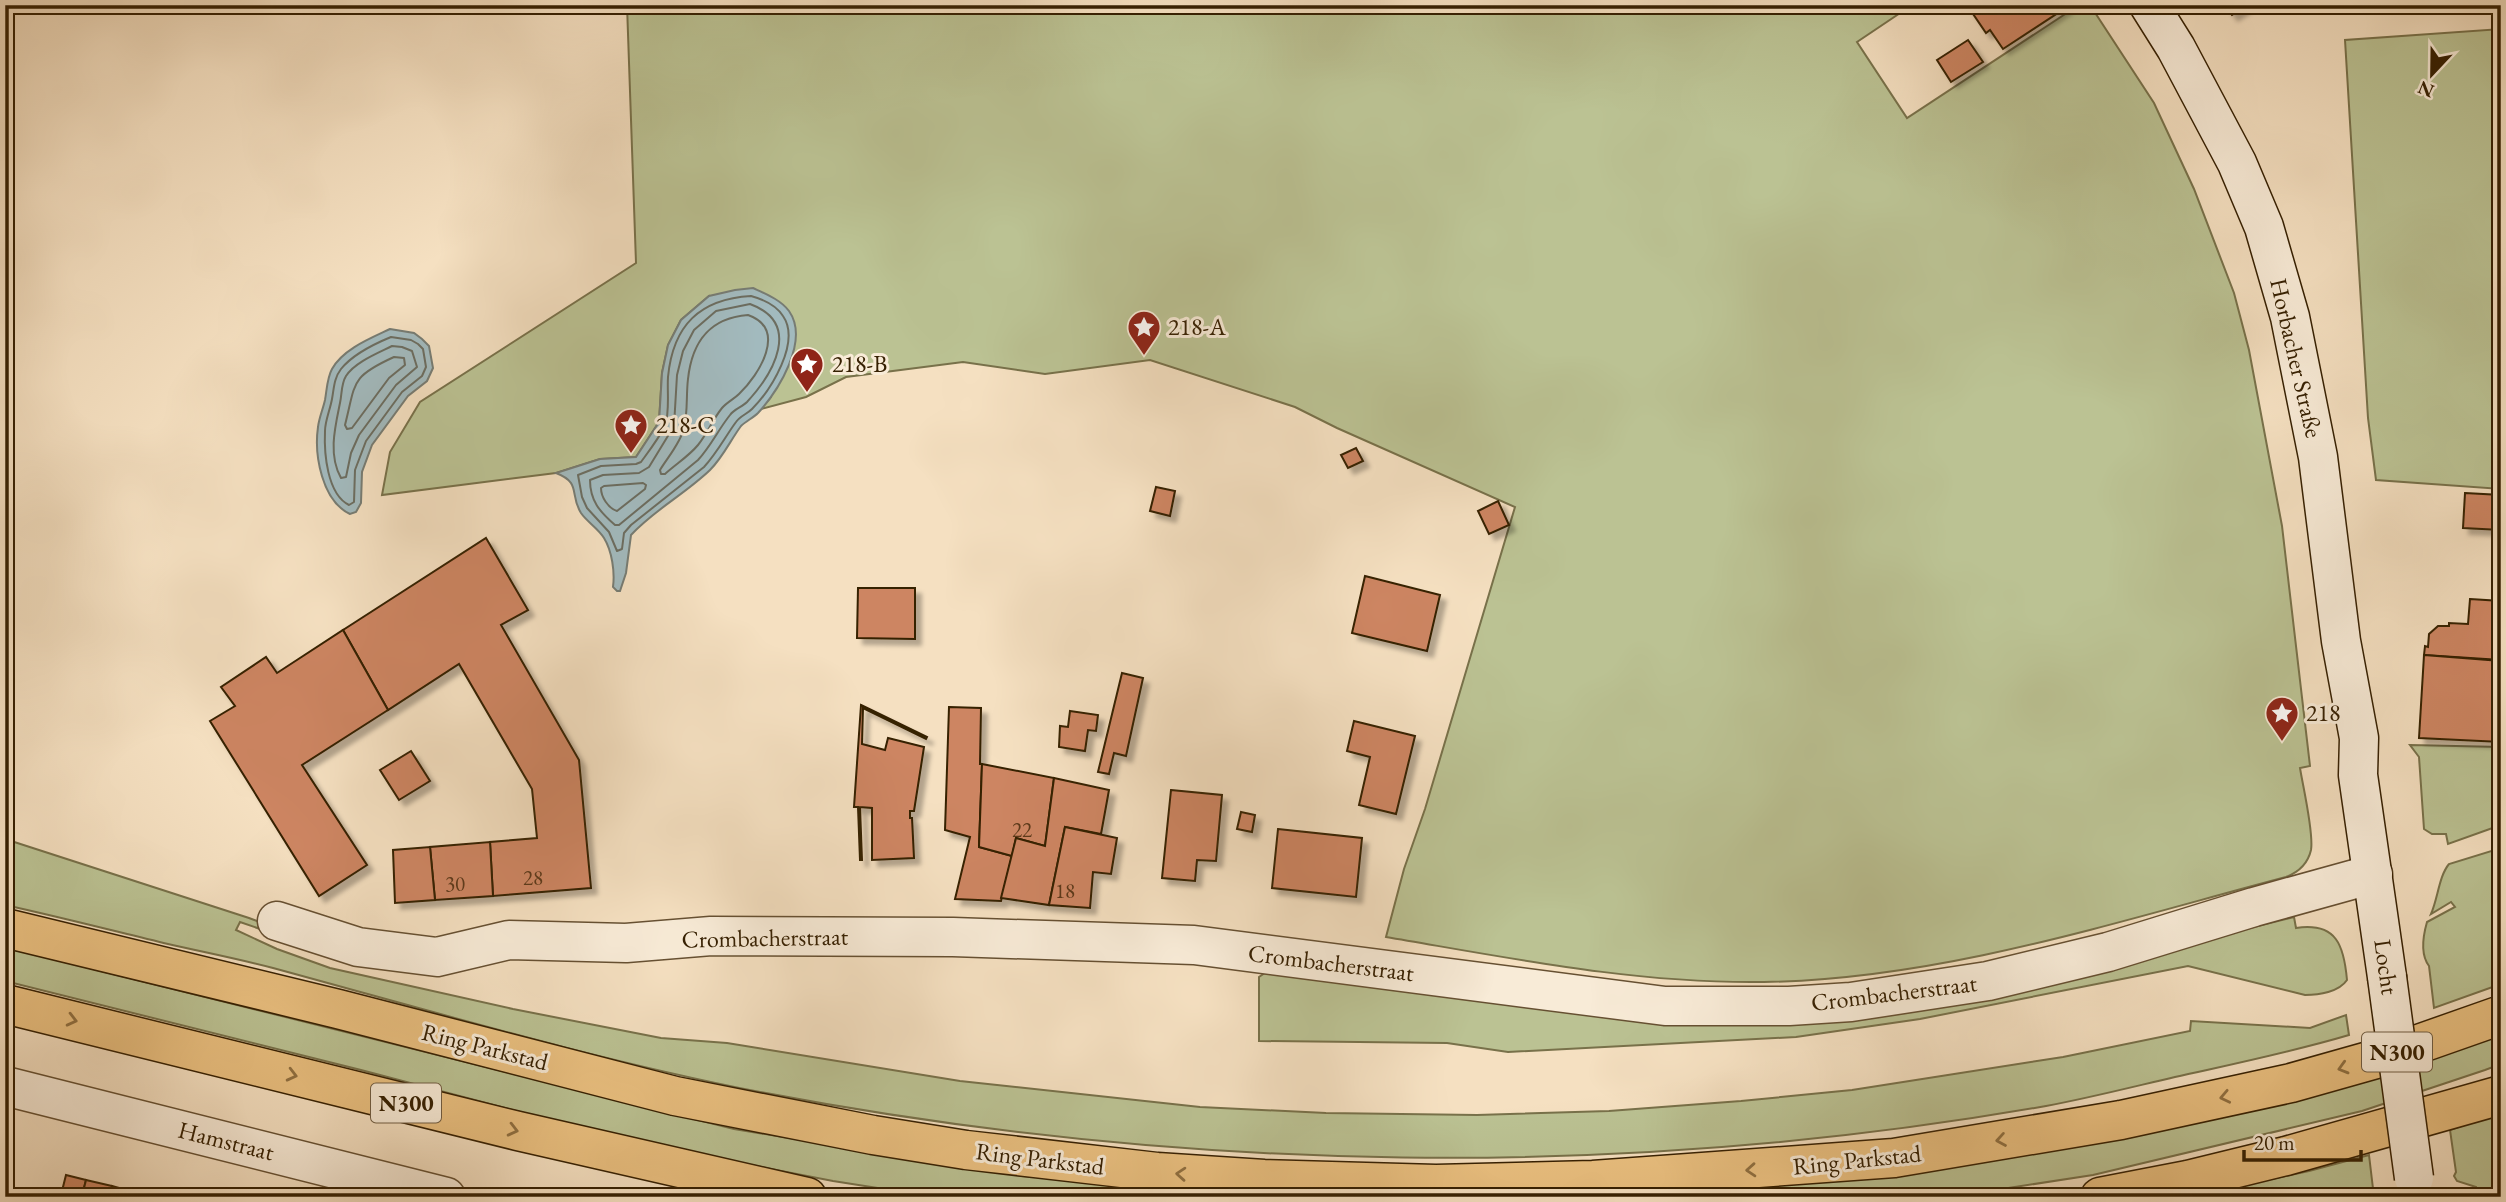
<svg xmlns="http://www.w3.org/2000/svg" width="2506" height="1202" font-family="'EB Garamond',serif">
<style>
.green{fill:#bbc293;stroke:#78714a;stroke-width:2}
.water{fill:#a2babe;stroke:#777c73;stroke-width:2}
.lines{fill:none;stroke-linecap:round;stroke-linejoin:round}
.shore{stroke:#6c6d60;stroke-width:2}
.building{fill:#cd8562;stroke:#362002;stroke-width:2;filter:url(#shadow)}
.minor-casing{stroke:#665032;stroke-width:41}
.tertiary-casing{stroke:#665032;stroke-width:41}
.secondary-casing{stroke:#362002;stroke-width:41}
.trunk-casing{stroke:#362002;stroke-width:41}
.minor{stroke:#f8ebd7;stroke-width:38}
.tertiary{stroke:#f8ebd7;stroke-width:38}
.secondary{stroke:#f8ebd7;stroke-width:38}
.trunk{stroke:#eac080;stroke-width:38}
.secondary-bridge-casing{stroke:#362002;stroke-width:41;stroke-linecap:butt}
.secondary-bridge{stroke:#f8ebd7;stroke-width:38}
.oneway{stroke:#907041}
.labels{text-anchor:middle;stroke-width:6;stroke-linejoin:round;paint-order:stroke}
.number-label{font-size:21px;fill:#5c391a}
.shield{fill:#f8ebd7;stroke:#705d42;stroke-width:2}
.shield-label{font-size:23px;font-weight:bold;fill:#362002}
.poi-label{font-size:24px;fill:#362002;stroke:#f8ebd7;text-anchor:start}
.street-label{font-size:24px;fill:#362002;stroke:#f8ebd7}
</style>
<defs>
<filter id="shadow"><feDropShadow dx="6" dy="6" stdDeviation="2" flood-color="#0004"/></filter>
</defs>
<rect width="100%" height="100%" fill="#f5e0c1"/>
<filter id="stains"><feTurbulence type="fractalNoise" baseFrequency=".00286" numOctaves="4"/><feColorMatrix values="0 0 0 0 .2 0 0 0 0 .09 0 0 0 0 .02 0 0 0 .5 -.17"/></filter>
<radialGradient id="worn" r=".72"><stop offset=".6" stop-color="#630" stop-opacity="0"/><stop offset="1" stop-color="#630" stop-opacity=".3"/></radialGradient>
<g class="green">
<path d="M627 5H1912L1857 42 1907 118 2079 5H2090L2154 103 2194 189 2234 293 2249 350 2282 526 2310 766 2300 768C2303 787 2314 833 2311 850 2308 863 2299 872 2286 877 2115 922 1942 979 1764 982 1637 984 1510 958 1386 937L1404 869 1425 809 1515 507 1337 428 1295 407 1150 360 1045 374 963 362 846 377 806 397 761 409 771 397 709 296 681 320 668 345 662 373 659 422 636 457 600 459 556 473 382 495 390 452 420 402 636 263Z"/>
<polygon points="2501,29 2501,489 2376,480 2368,418 2345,40"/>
<polygon points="2410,745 2501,747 2501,825 2448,844 2446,834 2432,834 2424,829 2419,757"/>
<path d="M5 839 249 918 311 941 309 946 240 922 236 930 277 949 330 968 513 1009 661 1038 727 1043 960 1081 1200 1107 1326 1113 1477 1115 1609 1111 1741 1101 1852 1090 2063 1057 2190 1031 2191 1021 2310 1028 2346 1015 2349 1035C2292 1052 2233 1064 2175 1077 2132 1087 2089 1098 2046 1106 1620 1181 1185 1173 760 1092 596 1060 435 1012 273 968 239 959 203 952 168 944 114 931 60 917 5 905Z"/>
<path d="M2501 848V984L2434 1008 2429 966C2420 954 2423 936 2427 922L2455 907 2451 902 2431 914C2438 898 2439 876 2449 864Z"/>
<path d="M2294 917 2296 928C2337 922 2344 946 2347 980 2339 992 2319 995 2305 995L2188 966 1920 1019 1796 1037 1508 1052 1447 1043 1259 1041V977L1272 968 1674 1020 2130 958Z"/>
<polygon points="5,947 734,1129 1022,1176 1323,1197 935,1197 833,1181 638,1143 361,1070 5,981"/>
<polygon points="2501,1029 2501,1064 2485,1070 2362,1111 2093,1175 1950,1197 1636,1197 1979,1157"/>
<polygon points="2501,1112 2501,1197 2476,1197 2476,1187 2457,1181 2454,1176 2456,1172 2450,1130"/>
<polygon points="2369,1155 2374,1197 2186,1197 2309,1171"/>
</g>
<g class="water">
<path d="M753 288C766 294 781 300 789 311 810 341 778 391 758 413 753 418 746 421 741 426 730 441 723 457 710 470 685 494 654 510 631 535L626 573 620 591H617L613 587C615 572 612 551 604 538 598 528 587 522 581 513 569 494 582 483 556 473L600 459 636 457 659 422 662 373 668 345 681 320 709 296 735 290Z"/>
<path d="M390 329 414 333 422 339 429 346 433 368 427 381 408 396 372 445 362 472 361 503 356 512 350 514C322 501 314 455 318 427 319 418 323 409 325 400 327 389 327 378 332 369 343 349 371 338 390 329Z"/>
</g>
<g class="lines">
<g class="shore">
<path d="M751 296C762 299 776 305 783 316 801 342 771 390 752 409 747 414 740 416 736 422 725 437 717 453 704 467L631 525 624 533 622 549 617 551 609 532 587 508 582 497 578 475 601 466 636 464 641 462C649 451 659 438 665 426 670 412 667 392 668 377 673 325 700 299 751 296Z"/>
<path d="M750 304C802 323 774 373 747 402 742 407 734 409 730 415 718 430 711 446 698 460L619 525H615C600 512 590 501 590 480L603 475 639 473 649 467 674 426 677 375 683 351 694 330 716 311Z"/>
<path d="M748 315C788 329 759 375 739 394 734 399 727 402 722 408 713 419 707 434 698 445 689 456 676 464 665 474H661L660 470C668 457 681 442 684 428 688 412 686 395 688 379 692 342 709 318 748 315Z"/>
<path d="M391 337 411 340 418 344 423 349 426 367 422 376 402 392 366 441 355 470 354 502 349 505C327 494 324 453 325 431 325 421 330 410 332 399 334 388 334 378 341 369 353 354 374 344 391 337Z"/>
<path d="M392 346 402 347 412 351 417 367 396 385 359 435 351 453 346 477 341 478C328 455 335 427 340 403 342 394 341 384 346 376 355 362 378 353 392 346Z"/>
<path d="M394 357 404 358 405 365 389 378 352 428 347 429 345 425C356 382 350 377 394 357Z"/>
<path d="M643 483 646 485 645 489 617 511C608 508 601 497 601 488L604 486Z"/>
</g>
</g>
<g class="building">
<polygon points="1967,5 2065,5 2067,7 2003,49 1990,30 1986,33"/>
<polygon points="2225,5 2247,5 2232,15"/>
<polygon points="1968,40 1983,62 1951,82 1937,60"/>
<polygon points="1356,448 1363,461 1348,468 1341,455"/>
<polygon points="1156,487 1175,491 1170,516 1150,511"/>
<polygon points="2465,493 2501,495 2501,530 2463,528"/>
<polygon points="1498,501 1509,525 1489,534 1478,511"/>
<polygon points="486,538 528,610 501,625 579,760 591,888 493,896 490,842 537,838 532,789 459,664 388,710 343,630"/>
<polygon points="1365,576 1440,595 1427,651 1352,633"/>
<polygon points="858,588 915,588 915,639 857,638"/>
<polygon points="2470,599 2501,601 2501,660 2424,655 2425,646 2428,647 2429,634 2438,626 2449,626 2449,623 2468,624"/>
<polygon points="343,630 388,710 302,765 367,865 319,896 210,721 235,706 221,687 266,657 277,673"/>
<polygon points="2424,655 2501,661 2501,742 2419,738"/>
<polygon points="1122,673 1143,678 1126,756 1114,753 1109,774 1098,772"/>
<polygon points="861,705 927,737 926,739 863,708 862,744 885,750 888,738 924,747 914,811 910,811 910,818 912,818 914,858 872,860 872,808 860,807 862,860 860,860 858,807 854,807"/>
<polygon points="949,707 981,708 980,764 982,764 979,847 1012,856 1001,901 955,899 970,837 945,830"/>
<polygon points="1070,711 1098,715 1096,731 1088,730 1085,751 1059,747 1060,726 1068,727"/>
<polygon points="1354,721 1415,736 1396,814 1359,805 1370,757 1347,751"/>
<polygon points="411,751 430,781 399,800 380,770"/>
<polygon points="982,764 1054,778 1045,846 1016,838 1012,856 979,847"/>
<polygon points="1054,778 1109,790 1101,834 1065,827 1049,905 1001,898 1016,838 1045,846"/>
<polygon points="1171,790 1222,795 1216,861 1197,860 1195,881 1162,878"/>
<polygon points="1241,812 1255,815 1252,832 1237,829"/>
<polygon points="1065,827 1117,838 1111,874 1093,872 1090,908 1049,905"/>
<polygon points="1278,829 1362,838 1356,897 1272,888"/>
<polygon points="490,842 493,896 435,900 430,847"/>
<polygon points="430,847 435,900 395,903 393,850"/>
<polygon points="66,1175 86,1180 82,1196 62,1191"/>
<polygon points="86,1180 112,1186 109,1197 82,1196"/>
<polygon points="112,1186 137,1193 136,1197 109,1197"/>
</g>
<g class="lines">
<defs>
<polyline id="minor" points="277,921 358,947 437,957 509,940 626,943 711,936 953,937 1194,945 1665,1006 1789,1006 1851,1002 1988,981 2108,952 2254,907 2373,874"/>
<polyline id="tertiary" points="5,1086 446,1197"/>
<polyline id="secondary" points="2149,5 2176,48 2237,163 2264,227 2290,317 2318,457 2341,641 2359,738 2358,775 2387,977"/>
<g id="trunk">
<polyline points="5,928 338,1009 675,1096 873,1135 966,1150 1157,1172 1264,1179 1436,1184 1593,1180 1894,1158 2121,1120 2291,1083 2376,1059 2501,1015"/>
<polyline points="5,1004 518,1131 807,1197"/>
<polyline points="2100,1197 2188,1180 2286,1156 2501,1095"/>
</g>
</defs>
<use href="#minor" class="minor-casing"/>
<use href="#tertiary" class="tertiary-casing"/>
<use href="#secondary" class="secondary-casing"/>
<use href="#trunk" class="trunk-casing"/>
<use href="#minor" class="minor"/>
<use href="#tertiary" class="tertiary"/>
<use href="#secondary" class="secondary"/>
<use href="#trunk" class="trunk"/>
<defs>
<polyline id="secondary-bridge" points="2387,977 2414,1178"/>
</defs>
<use href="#secondary-bridge" class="secondary-bridge-casing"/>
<use href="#secondary-bridge" class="secondary-bridge"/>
</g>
<defs><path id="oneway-chevron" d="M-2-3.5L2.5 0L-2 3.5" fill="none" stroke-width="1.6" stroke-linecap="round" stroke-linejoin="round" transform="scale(1.75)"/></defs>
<g class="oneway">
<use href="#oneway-chevron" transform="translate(72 1020) rotate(14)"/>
<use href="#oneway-chevron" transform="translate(2343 1068) rotate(164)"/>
<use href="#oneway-chevron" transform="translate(292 1075) rotate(14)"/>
<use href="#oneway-chevron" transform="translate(2225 1097) rotate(168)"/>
<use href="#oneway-chevron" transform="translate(513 1130) rotate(14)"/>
<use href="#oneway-chevron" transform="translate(2001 1140) rotate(170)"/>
<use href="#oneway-chevron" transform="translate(1751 1170) rotate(176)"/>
<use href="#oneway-chevron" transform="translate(1181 1174) rotate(-176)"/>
</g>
<defs>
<symbol id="sight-pin" viewBox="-11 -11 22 30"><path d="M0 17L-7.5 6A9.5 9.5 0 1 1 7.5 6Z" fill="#8f2418" stroke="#f8ebd7"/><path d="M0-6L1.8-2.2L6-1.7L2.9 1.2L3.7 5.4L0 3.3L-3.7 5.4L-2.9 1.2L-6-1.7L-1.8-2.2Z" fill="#fff"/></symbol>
</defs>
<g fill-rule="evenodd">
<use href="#sight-pin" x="1125" y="308" width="38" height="52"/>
<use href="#sight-pin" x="788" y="345" width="38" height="52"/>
<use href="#sight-pin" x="612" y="406" width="38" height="52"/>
<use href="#sight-pin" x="2263" y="694" width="38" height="52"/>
</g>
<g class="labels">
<g class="number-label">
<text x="1022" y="837">22</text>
<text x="533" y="885">28</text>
<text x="455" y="891">30</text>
<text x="1065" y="898">18</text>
</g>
<g class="shield">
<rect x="2362" y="1032.5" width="70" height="39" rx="5"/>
<rect x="371" y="1083.5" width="70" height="39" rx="5"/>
</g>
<g class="shield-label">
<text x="2397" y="1060">N300</text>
<text x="406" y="1111">N300</text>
</g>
<g class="poi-label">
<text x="1168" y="335">218-A</text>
<text x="832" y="372">218-B</text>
<text x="656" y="433">218-C</text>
<text x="2306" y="721">218</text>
</g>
<g class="street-label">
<text transform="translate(2296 358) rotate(77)" y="8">Horbacher Straße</text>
<text transform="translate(765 938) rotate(-1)" y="8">Crombacherstraat</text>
<text transform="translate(1331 963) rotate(7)" y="8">Crombacherstraat</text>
<text transform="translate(2386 967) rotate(82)" y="8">Locht</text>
<text transform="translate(1894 993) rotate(-7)" y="8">Crombacherstraat</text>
<text transform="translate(485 1047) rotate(14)" y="8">Ring Parkstad</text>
<text transform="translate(226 1141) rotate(14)" y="8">Hamstraat</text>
<text transform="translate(1040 1159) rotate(7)" y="8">Ring Parkstad</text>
<text transform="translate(1857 1160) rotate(-6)" y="8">Ring Parkstad</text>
</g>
</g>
<rect width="2506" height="1202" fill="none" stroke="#f5e0c1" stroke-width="28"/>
<rect x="7" y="7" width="2492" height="1188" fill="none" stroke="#362002" stroke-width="3.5"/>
<rect x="14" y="14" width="2478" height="1174" fill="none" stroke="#362002" stroke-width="2"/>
<g transform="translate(2432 74) rotate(202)" stroke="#f8ebd7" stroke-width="5" paint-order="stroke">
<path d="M0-5L12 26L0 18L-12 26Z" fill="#362002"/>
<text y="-10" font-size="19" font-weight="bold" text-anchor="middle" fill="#362002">N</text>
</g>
<path d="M2244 1150v10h117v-10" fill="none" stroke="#362002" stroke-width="3.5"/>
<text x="2254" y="1150" font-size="21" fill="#362002" stroke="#f8ebd7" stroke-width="5" paint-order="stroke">20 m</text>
<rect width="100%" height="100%" filter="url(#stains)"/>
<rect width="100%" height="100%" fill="url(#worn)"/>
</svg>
